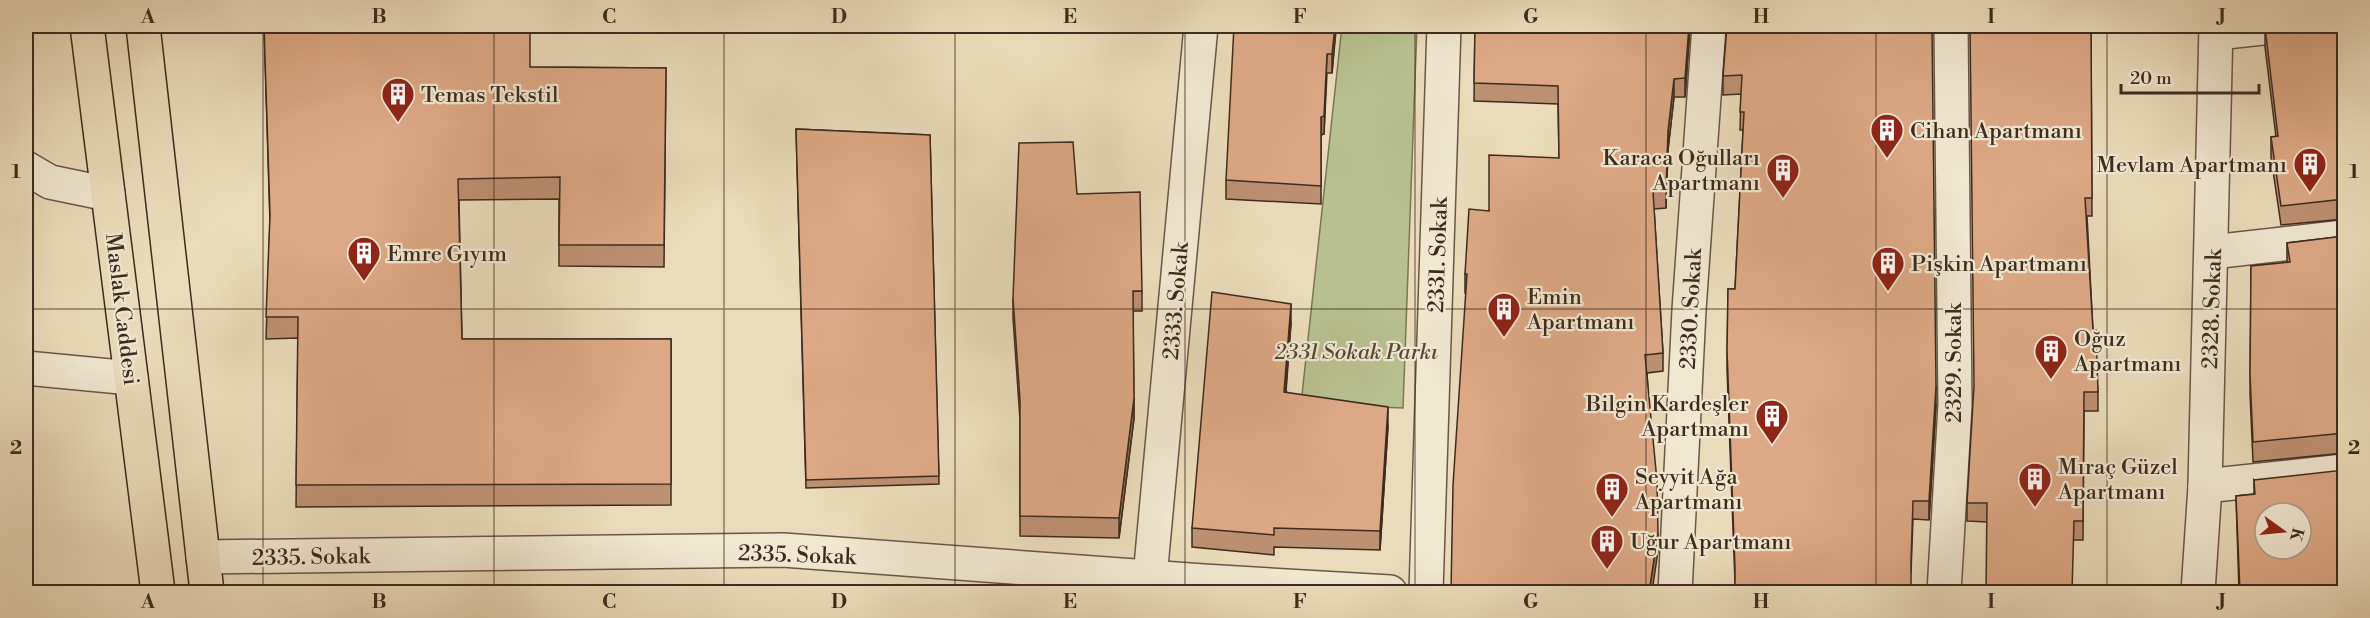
<svg xmlns="http://www.w3.org/2000/svg" width="2370" height="618" font-family="'Libre Bodoni',serif">
<style>
.green{fill:#b8c08f;stroke:#7b7656;stroke-width:1.5}
.lines{fill:none;stroke-linecap:round;stroke-linejoin:round}
.minor-casing{stroke:#695745;stroke-width:36}
.major-casing{stroke:#3e2b1e;stroke-width:36}
.minor{stroke:#f1e8d2;stroke-width:33}
.major{stroke:#eadcba;stroke-width:33}
.wall{fill:#be9072;stroke:#3e2b1e;stroke-width:1.5}
.shaded-wall{fill:#9b765d;stroke:#3e2b1e;stroke-width:1.5}
.building{fill:#dda885;stroke:#3e2b1e;stroke-width:1.5;fill-rule:evenodd}
.grid{fill:none;stroke:#3e2b1e;stroke-width:1.5;stroke-opacity:0.55}
.labels{text-anchor:middle;stroke-width:4.5;stroke-linejoin:round;paint-order:stroke}
.poi-label{font-size:22px;fill:#3e2b1e;stroke:#f1e8d2;text-anchor:start}
.street-label{font-size:22px;fill:#3e2b1e;stroke:#f1e8d2}
.park-label{font-size:22px;font-style:italic;fill:#564935;stroke:#f1e8d2}
.neatline{fill:none;stroke:#3e2b1e;stroke-width:2}
.grid-label{font-size:20px;text-anchor:middle;font-weight:bold;fill:#3e2b1e}
</style>
<rect width="100%" height="100%" fill="#eadcba"/>
<filter id="stains"><feTurbulence type="fractalNoise" baseFrequency=".00333" numOctaves="4"/><feColorMatrix values="0 0 0 0 .2 0 0 0 0 .09 0 0 0 0 .02 0 0 0 .5 -.17"/></filter>
<radialGradient id="worn" r=".72"><stop offset=".6" stop-color="#630" stop-opacity="0"/><stop offset="1" stop-color="#630" stop-opacity=".3"/></radialGradient>
<polygon class="green" points="1342,26 1417,26 1403,408 1301,404"/>
<g class="lines">
<defs>
<g id="minor">
<polyline points="2217,33 2280,26"/>
<polyline points="26,168 50,182 108,194"/>
<polyline points="2212,252 2344,237"/>
<polyline points="26,368 131,378"/>
<polyline points="2205,486 2344,471"/>
<polyline points="203,557 783,550 1203,581 1390,592"/>
<polyline points="1150,577 1201,26"/>
<polyline points="1426,592 1444,26"/>
<polyline points="1675,592 1689,310 1709,26"/>
<polyline points="1944,592 1955,405 1951,26"/>
<polyline points="2198,592 2205,486 2216,26"/>
</g>
<g id="major">
<polyline points="87,26 158,592"/>
<polyline points="143,26 207,592"/>
</g>
</defs>
<use href="#minor" class="minor-casing"/>
<use href="#major" class="major-casing"/>
<use href="#minor" class="minor"/>
<use href="#major" class="major"/>
</g>
<g class="wall">
<polygon points="264,26 530,67 666,68 664,267 559,266 559,199 459,200 462,339 671,339 671,505 296,507 298,338 266,339 270,224"/>
<polygon points="1336,26 1332,73 1327,73 1324,134 1321,135 1321,204 1226,199 1226,180"/>
<polygon points="1475,26 1690,26 1685,97 1674,97 1668,150 1666,208 1654,209 1663,353 1663,371 1647,373 1658,551 1465,293 1465,274 1489,210 1559,158 1558,104 1474,101"/>
<polygon points="1727,26 1936,405 1929,520 1913,519 1911,573 1735,582 1727,369 1728,289 1735,289 1743,130 1740,130 1741,94 1723,95 1723,76"/>
<polygon points="2091,26 2092,216 2087,216 2093,330 2098,392 2098,411 2084,411 2083,540 2074,540 1987,522 1967,521 1967,503"/>
<polygon points="2344,26 2344,219 2281,225 2271,157 2271,137 2276,137 2265,47 2265,27"/>
<polygon points="796,129 930,135 939,484 806,488"/>
<polygon points="2344,236 2344,453 2253,462 2250,394 2251,266 2287,263 2287,243"/>
<polygon points="1142,291 1142,311 1133,311 1134,418 1119,538 1020,536 1020,420 1013,318 1013,298"/>
<polygon points="1291,323 1286,392 1388,426 1380,550 1274,547 1274,555 1192,547 1192,528"/>
<polygon points="2254,480 2344,592 2239,592 2236,496 2254,494"/>
</g>
<g class="shaded-wall">
<polygon points="1335,26 1336,26 1336,31 1332,73 1332,54"/>
<polygon points="1689,26 1690,26 1685,97 1685,78"/>
<polygon points="1327,54 1324,134 1321,135 1321,117"/>
<polygon points="1674,79 1674,97 1668,150 1666,208 1668,131"/>
<polygon points="1291,304 1291,323 1284,412 1284,392"/>
<polygon points="1936,386 1936,405 1929,520 1929,501"/>
<polygon points="1134,398 1134,418 1119,538 1119,518"/>
<polygon points="1388,407 1388,426 1380,550 1380,531"/>
<polygon points="1658,533 1658,551 1652,592 1649,592"/>
</g>
<g class="building">
<polygon points="264,26 530,26 530,67 666,68 664,245 559,245 560,177 458,179 462,339 671,339 671,484 296,485 298,317 266,317 270,215"/>
<polygon points="1234,26 1335,26 1332,54 1327,54 1324,116 1321,117 1321,186 1226,180"/>
<polygon points="1475,26 1689,26 1685,78 1674,79 1668,131 1666,190 1653,191 1663,353 1645,355 1657,481 1658,533 1649,592 1451,592 1453,485 1467,274 1465,274 1469,209 1489,211 1489,155 1559,158 1558,86 1474,83"/>
<polygon points="1727,26 1932,26 1936,386 1929,501 1913,501 1911,562 1911,592 1735,592 1735,568 1727,350 1728,289 1735,289 1744,112 1740,112 1742,75 1723,76"/>
<polygon points="1970,26 2091,26 2092,198 2085,198 2093,330 2096,330 2098,392 2084,392 2083,521 2074,521 2072,592 1986,592 1987,503 1967,503 1974,386"/>
<polygon points="2272,26 2344,26 2344,199 2281,206 2271,137 2278,136 2265,27"/>
<polygon points="796,129 930,135 939,476 806,480"/>
<polygon points="1073,142 1077,194 1140,192 1142,291 1133,291 1134,398 1119,518 1020,516 1020,400 1013,298 1019,143"/>
<polygon points="2344,236 2344,433 2253,442 2250,374 2251,266 2290,262 2287,243"/>
<polygon points="1212,292 1291,304 1284,392 1388,407 1380,531 1274,528 1274,535 1192,528"/>
<path d="M2344 470V592H2240L2236 496 2255 494 2254 480ZM2265 513H2301V549H2265Z"/>
<polygon points="806,587 851,592 311,592 311,588 806,589"/>
</g>
<path class="grid" d="M263 26V592M494 26V592M724 26V592M955 26V592M1185 26V592M1415 26V592M1646 26V592M1876 26V592M2107 26V592M26 309H2344"/>
<defs>
<symbol id="building-pin" viewBox="-11 -11 22 30"><path d="M0 17L-7.5 6A9.5 9.5 0 1 1 7.5 6Z" fill="#8f2418" stroke="#f1e8d2"/><path d="M-4-6H4V6H1V3H-1V6H-4ZM-2.5-4.3h1.7v1.8h-1.7ZM.8-4.3h1.7v1.8H.8ZM-2.5-1h1.7V.8h-1.7ZM.8-1h1.7V.8H.8Z" fill="#fff"/></symbol>
</defs>
<g fill-rule="evenodd">
<use href="#building-pin" x="379" y="75" width="38" height="52"/>
<use href="#building-pin" x="1868" y="111" width="38" height="52"/>
<use href="#building-pin" x="2291" y="145" width="38" height="52"/>
<use href="#building-pin" x="1764" y="151" width="38" height="52"/>
<use href="#building-pin" x="345" y="234" width="38" height="52"/>
<use href="#building-pin" x="1869" y="244" width="38" height="52"/>
<use href="#building-pin" x="1485" y="290" width="38" height="52"/>
<use href="#building-pin" x="2032" y="332" width="38" height="52"/>
<use href="#building-pin" x="1753" y="397" width="38" height="52"/>
<use href="#building-pin" x="2016" y="460" width="38" height="52"/>
<use href="#building-pin" x="1593" y="470" width="38" height="52"/>
<use href="#building-pin" x="1588" y="522" width="38" height="52"/>
</g>
<g class="labels">
<g class="poi-label">
<text x="421" y="102">Temas Tekstil</text>
<text x="1910" y="138">Cihan Apartmanı</text>
<text x="1760" y="165" text-anchor="end">Karaca Oğulları<tspan x="1760" dy="25">Apartmanı</tspan></text>
<text x="2287" y="172" text-anchor="end">Mevlam Apartmanı</text>
<text x="387" y="261">Emre Gıyım</text>
<text x="1911" y="271">Pişkin Apartmanı</text>
<text x="1527" y="304">Emin<tspan x="1527" dy="25">Apartmanı</tspan></text>
<text x="2074" y="346">Oğuz<tspan x="2074" dy="25">Apartmanı</tspan></text>
<text x="1749" y="411" text-anchor="end">Bilgin Kardeşler<tspan x="1749" dy="25">Apartmanı</tspan></text>
<text x="2058" y="474">Mıraç Güzel<tspan x="2058" dy="25">Apartmanı</tspan></text>
<text x="1635" y="484">Seyyit Ağa<tspan x="1635" dy="25">Apartmanı</tspan></text>
<text x="1630" y="549">Uğur Apartmanı</text>
</g>
<g class="street-label">
<text transform="translate(1437 255) rotate(-88)" y="8">2331. Sokak</text>
<text transform="translate(1175 301) rotate(-85)" y="8">2333. Sokak</text>
<text transform="translate(123 309) rotate(83)" y="8">Maslak Caddesi</text>
<text transform="translate(1690 309) rotate(-87)" y="8">2330. Sokak</text>
<text transform="translate(2211 309) rotate(-88)" y="8">2328. Sokak</text>
<text transform="translate(1953 363) rotate(-90)" y="8">2329. Sokak</text>
<text transform="translate(797 554) rotate(2)" y="8">2335. Sokak</text>
<text transform="translate(311 556) rotate(-1)" y="8">2335. Sokak</text>
</g>
<g class="park-label">
<text x="1356" y="359">2331 Sokak Parkı</text>
</g>
</g>
<rect width="2370" height="618" fill="none" stroke="#eadcba" stroke-width="66"/>
<g transform="translate(2283 531) rotate(105)"><circle r="28" fill="#f1e8d2" stroke="#a99c8a" stroke-width="1.5"/>
<path d="M0-4.5L10 22L0 15L-10 22Z" fill="#8f2418"/>
<text y="-9" font-size="16" font-weight="bold" text-anchor="middle" fill="#3e2b1e">K</text>
</g>
<path d="M2121 84v9h138v-9" fill="none" stroke="#3e2b1e" stroke-width="3"/>
<text x="2130" y="84" font-size="18" fill="#3e2b1e" stroke="#f1e8d2" stroke-width="4.5" paint-order="stroke">20 m</text>
<rect x="33" y="33" width="2304" height="552" class="neatline"/>
<g class="grid-label">
<text x="148" y="23">A</text>
<text x="379" y="23">B</text>
<text x="609" y="23">C</text>
<text x="839" y="23">D</text>
<text x="1070" y="23">E</text>
<text x="1300" y="23">F</text>
<text x="1531" y="23">G</text>
<text x="1761" y="23">H</text>
<text x="1991" y="23">I</text>
<text x="2222" y="23">J</text>
<text x="16" y="178">1</text>
<text x="2354" y="178">1</text>
<text x="16" y="454">2</text>
<text x="2354" y="454">2</text>
<text x="148" y="608">A</text>
<text x="379" y="608">B</text>
<text x="609" y="608">C</text>
<text x="839" y="608">D</text>
<text x="1070" y="608">E</text>
<text x="1300" y="608">F</text>
<text x="1531" y="608">G</text>
<text x="1761" y="608">H</text>
<text x="1991" y="608">I</text>
<text x="2222" y="608">J</text>
</g>
<rect width="100%" height="100%" filter="url(#stains)"/>
<rect width="100%" height="100%" fill="url(#worn)"/>
</svg>
